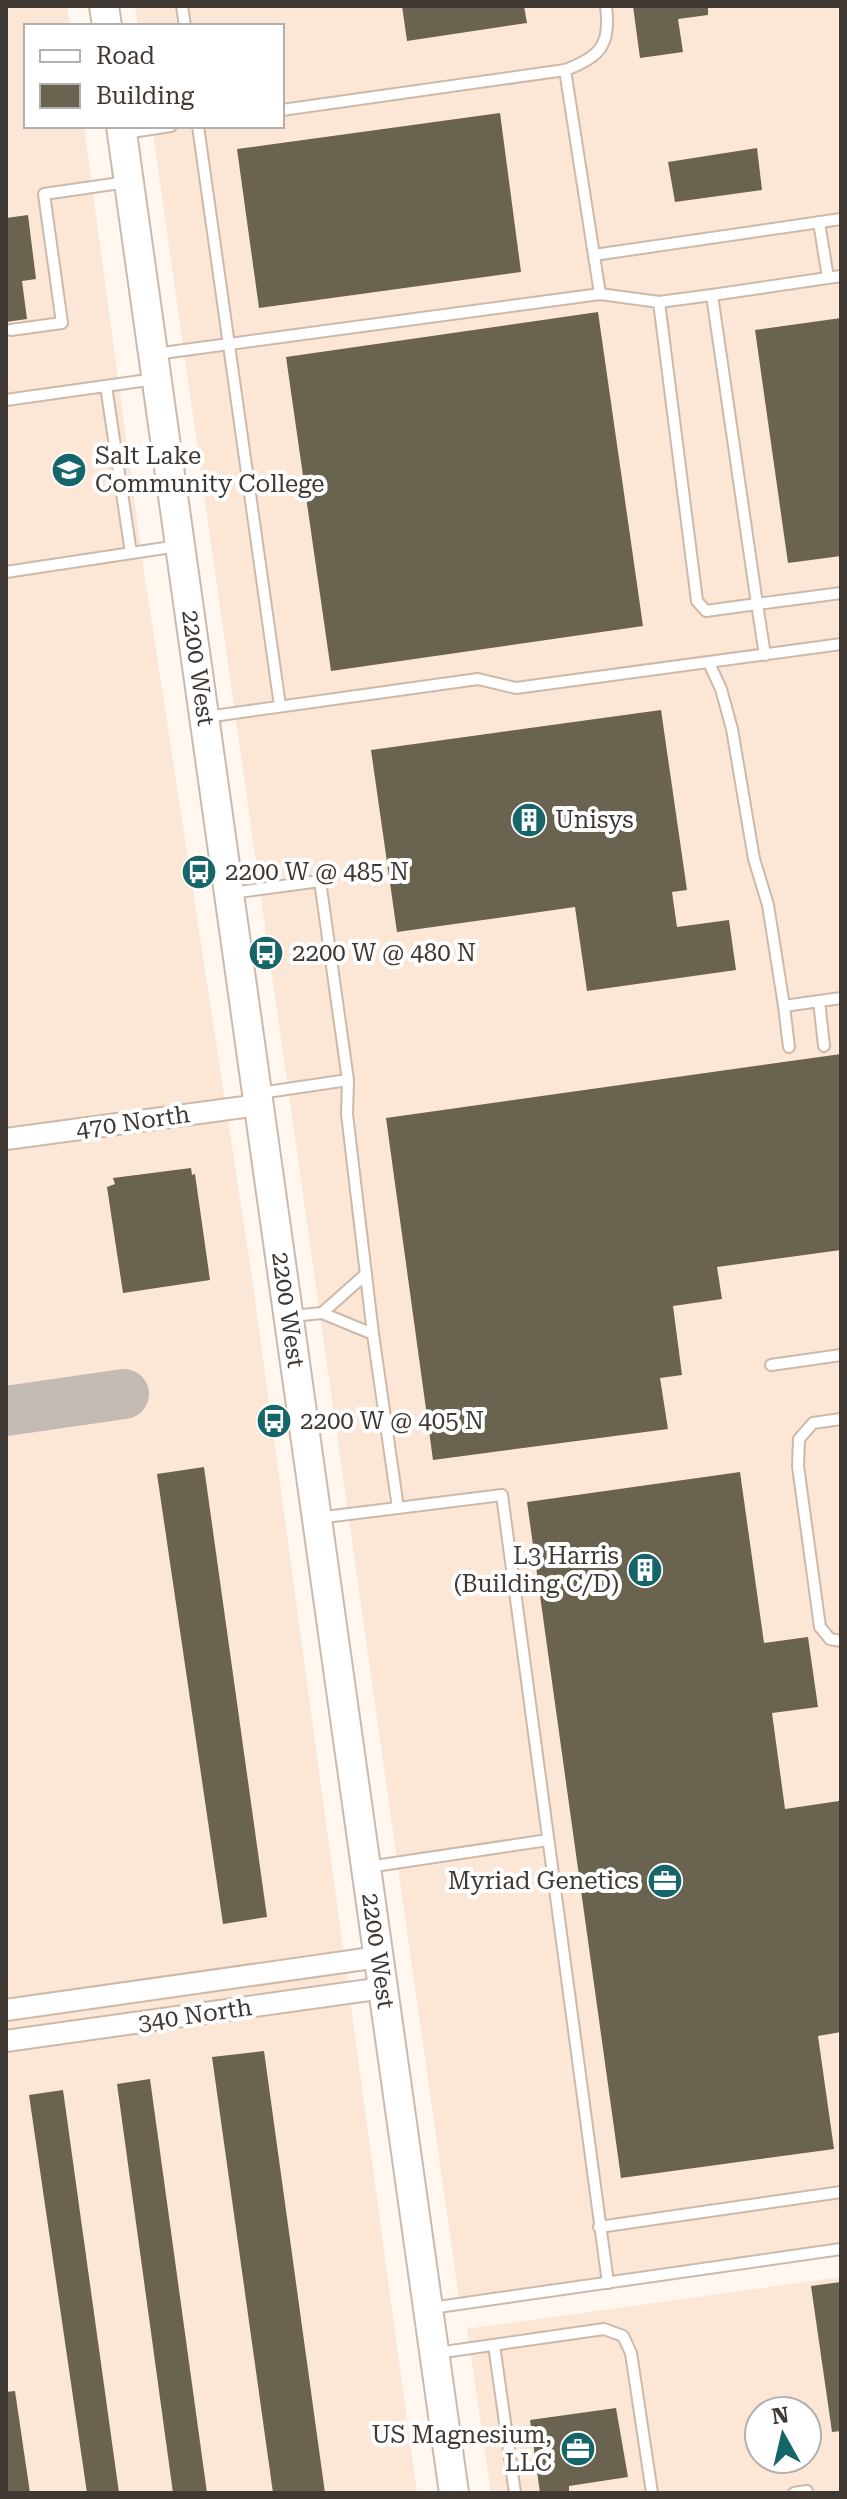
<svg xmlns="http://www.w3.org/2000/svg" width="847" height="2499" font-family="'Roboto Serif',serif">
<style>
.built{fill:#fce7d6;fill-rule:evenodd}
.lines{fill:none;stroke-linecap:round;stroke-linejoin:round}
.taxiway{stroke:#c2bab3;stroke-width:50}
.building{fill:#6a6350}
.lane-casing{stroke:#ccb9aa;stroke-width:14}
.street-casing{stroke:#ccb9aa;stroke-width:24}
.secondary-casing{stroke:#ccb9aa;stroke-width:32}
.lane{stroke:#fff;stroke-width:10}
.street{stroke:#fff;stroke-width:20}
.secondary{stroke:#fff;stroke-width:28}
.labels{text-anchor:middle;stroke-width:8;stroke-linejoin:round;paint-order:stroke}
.poi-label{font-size:24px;fill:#403832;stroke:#fff;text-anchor:start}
.street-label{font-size:24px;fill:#403832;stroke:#fff}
</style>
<rect width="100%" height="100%" fill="#fff7f0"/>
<g class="built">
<polygon points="6,6 67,6 70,26 26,26 26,126 84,126 144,571 252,1277 417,2493 6,2493"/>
<polygon points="135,6 841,6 841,2247 459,2299 152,126 282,126 282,26 138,26"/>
<path d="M841 2277V2493H491L467 2329ZM759 2411H807V2459H759Z"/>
</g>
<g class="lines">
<polyline class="taxiway" points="6,1411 124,1394"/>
</g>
<g class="building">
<polygon points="402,6 524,6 527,23 407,41"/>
<polygon points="633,6 708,6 708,15 678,19 683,52 640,58"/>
<polygon points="500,113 521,272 259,308 237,149"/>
<polygon points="757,148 762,190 675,202 668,162"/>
<polygon points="28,215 36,279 22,281 27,319 6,322 6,218"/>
<polygon points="598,312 643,626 331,671 286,357"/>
<polygon points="841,318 841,556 788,563 755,330"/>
<polygon points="661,710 687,890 672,892 677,927 729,920 736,970 587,991 575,907 397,932 371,750"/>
<polygon points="841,1054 841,1250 717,1267 722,1299 673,1306 682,1375 660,1378 668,1429 433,1460 386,1118"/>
<polygon points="191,1168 192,1175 195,1174 210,1280 123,1293 107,1187 115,1184 113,1178"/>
<polygon points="204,1467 267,1917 223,1924 157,1474"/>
<polygon points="740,1472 764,1643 808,1637 818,1707 772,1713 785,1809 839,1801 841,1818 841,2032 818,2036 834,2149 621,2178 527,1502"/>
<polygon points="264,2051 325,2493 273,2493 212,2057"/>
<polygon points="150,2079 207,2493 173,2493 117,2084"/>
<polygon points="63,2090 119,2493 87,2493 29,2095"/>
<polygon points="841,2282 841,2431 832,2432 811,2286"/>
<polygon points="15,2391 30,2493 6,2493 6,2392"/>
<polygon points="616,2408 628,2477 569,2486 569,2493 540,2493 530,2420"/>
</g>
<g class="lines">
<defs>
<g id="lane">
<polyline points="182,6 185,26"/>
<polyline points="565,70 600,294"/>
<path d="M282 110 565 70C601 57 611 44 606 6"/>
<polyline points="198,126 280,706"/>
<polyline points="125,133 171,126"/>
<polyline points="819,222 828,278"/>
<polyline points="594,255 841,219"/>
<polyline points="841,276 712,295 757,604 841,593"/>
<polyline points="659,302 697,601 706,611 757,604 765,655"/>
<polyline points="11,330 62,323 44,194 127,182"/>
<polyline points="155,354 600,294 659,302 712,295"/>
<polyline points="106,386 131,553"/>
<polyline points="6,400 155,379"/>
<polyline points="6,572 178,546"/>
<polyline points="709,663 721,689 732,729 754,859 768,905 784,1006 841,998"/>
<polyline points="206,717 478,679 516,688 841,644"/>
<polyline points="231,893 320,881 348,1080 260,1093"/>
<polyline points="819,1001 824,1046"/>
<polyline points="784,1006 789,1047"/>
<polyline points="348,1080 347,1114 373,1334 398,1508"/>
<polyline points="366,1274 322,1313 373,1334"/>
<polyline points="292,1316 322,1313"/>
<polyline points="771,1365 841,1355"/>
<polyline points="841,1419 813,1423 799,1439 798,1466 820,1627 830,1639 841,1641"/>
<polyline points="317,1518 502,1495 608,2283"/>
<polyline points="368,1867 548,1840"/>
<polyline points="599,2227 841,2192"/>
<polyline points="431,2308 841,2249"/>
<polyline points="494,2345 515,2493"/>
<polyline points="437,2353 604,2329 623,2336 631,2353 652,2493"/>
<polyline points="794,2493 807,2491"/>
</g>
<g id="street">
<polyline points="6,1139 259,1105"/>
<polyline points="6,2010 379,1957"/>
<polyline points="6,2041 383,1988"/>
</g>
<g id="secondary">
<polyline points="104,6 107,26"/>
<polyline points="121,126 454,2493"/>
</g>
</defs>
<use href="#lane" class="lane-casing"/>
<use href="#street" class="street-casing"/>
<use href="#secondary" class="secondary-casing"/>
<use href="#lane" class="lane"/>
<use href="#street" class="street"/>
<use href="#secondary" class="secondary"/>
</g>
<defs>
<symbol id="university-disc" viewBox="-11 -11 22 22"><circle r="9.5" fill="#166568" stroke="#fff"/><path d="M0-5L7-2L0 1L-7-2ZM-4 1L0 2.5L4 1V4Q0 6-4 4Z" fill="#fff"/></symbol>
<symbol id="building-disc" viewBox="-11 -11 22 22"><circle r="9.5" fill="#166568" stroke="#fff"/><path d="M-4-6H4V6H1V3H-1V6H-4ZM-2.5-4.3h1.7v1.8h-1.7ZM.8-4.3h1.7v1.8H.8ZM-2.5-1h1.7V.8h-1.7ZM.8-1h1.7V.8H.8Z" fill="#fff"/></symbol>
<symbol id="bus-disc" viewBox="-11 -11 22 22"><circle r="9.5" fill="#166568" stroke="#fff"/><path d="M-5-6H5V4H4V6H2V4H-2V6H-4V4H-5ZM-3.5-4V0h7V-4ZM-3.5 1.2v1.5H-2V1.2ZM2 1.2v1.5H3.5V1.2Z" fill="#fff"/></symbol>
<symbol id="office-disc" viewBox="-11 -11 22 22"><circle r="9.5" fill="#166568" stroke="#fff"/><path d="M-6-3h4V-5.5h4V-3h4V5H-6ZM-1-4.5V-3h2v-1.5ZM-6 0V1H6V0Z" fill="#fff"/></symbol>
</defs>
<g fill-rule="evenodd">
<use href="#university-disc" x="49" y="450" width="40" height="40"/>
<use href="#building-disc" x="509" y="800" width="40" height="40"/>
<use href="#bus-disc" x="179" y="852" width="40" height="40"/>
<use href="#bus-disc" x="246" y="933" width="40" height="40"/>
<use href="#bus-disc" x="254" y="1401" width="40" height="40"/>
<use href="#building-disc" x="625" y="1550" width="40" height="40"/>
<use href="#office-disc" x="645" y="1861" width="40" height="40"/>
<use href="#office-disc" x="558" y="2429" width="40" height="40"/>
</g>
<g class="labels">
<g class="poi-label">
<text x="95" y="464">Salt Lake<tspan x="95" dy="28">Community College</tspan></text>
<text x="555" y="828">Unisys</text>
<text x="225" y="880">2200 W @ 485 N</text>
<text x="292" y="961">2200 W @ 480 N</text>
<text x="300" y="1429">2200 W @ 405 N</text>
<text x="619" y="1564" text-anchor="end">L3 Harris<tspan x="619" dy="28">(Building C/D)</tspan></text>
<text x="639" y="1889" text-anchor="end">Myriad Genetics</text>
<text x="552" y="2443" text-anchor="end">US Magnesium,<tspan x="552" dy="28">LLC</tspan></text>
</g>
<g class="street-label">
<text transform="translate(198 668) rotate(82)" y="8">2200 West</text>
<text transform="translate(133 1122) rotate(-8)" y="8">470 North</text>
<text transform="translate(288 1310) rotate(82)" y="8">2200 West</text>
<text transform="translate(378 1951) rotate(82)" y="8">2200 West</text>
<text transform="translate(195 2015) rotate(-8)" y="8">340 North</text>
</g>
</g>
<rect width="847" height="2499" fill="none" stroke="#403832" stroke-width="16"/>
<rect x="24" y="24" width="260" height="104" fill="#ffffff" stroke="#b3afad" stroke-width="2"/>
<rect x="40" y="50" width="40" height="12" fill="#ffffff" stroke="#b3afad" stroke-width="2"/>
<text x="96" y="64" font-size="24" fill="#403832">Road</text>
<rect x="40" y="84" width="40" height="24" fill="#6a6350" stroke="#b3afad" stroke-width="2"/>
<text x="96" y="104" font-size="24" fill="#403832">Building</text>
<g transform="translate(783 2435) rotate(352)"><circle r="38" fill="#ffffff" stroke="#b3afad" stroke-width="2"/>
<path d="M0-6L14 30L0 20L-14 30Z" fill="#166568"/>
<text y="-12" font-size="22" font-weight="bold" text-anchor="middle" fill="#403832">N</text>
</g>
</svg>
